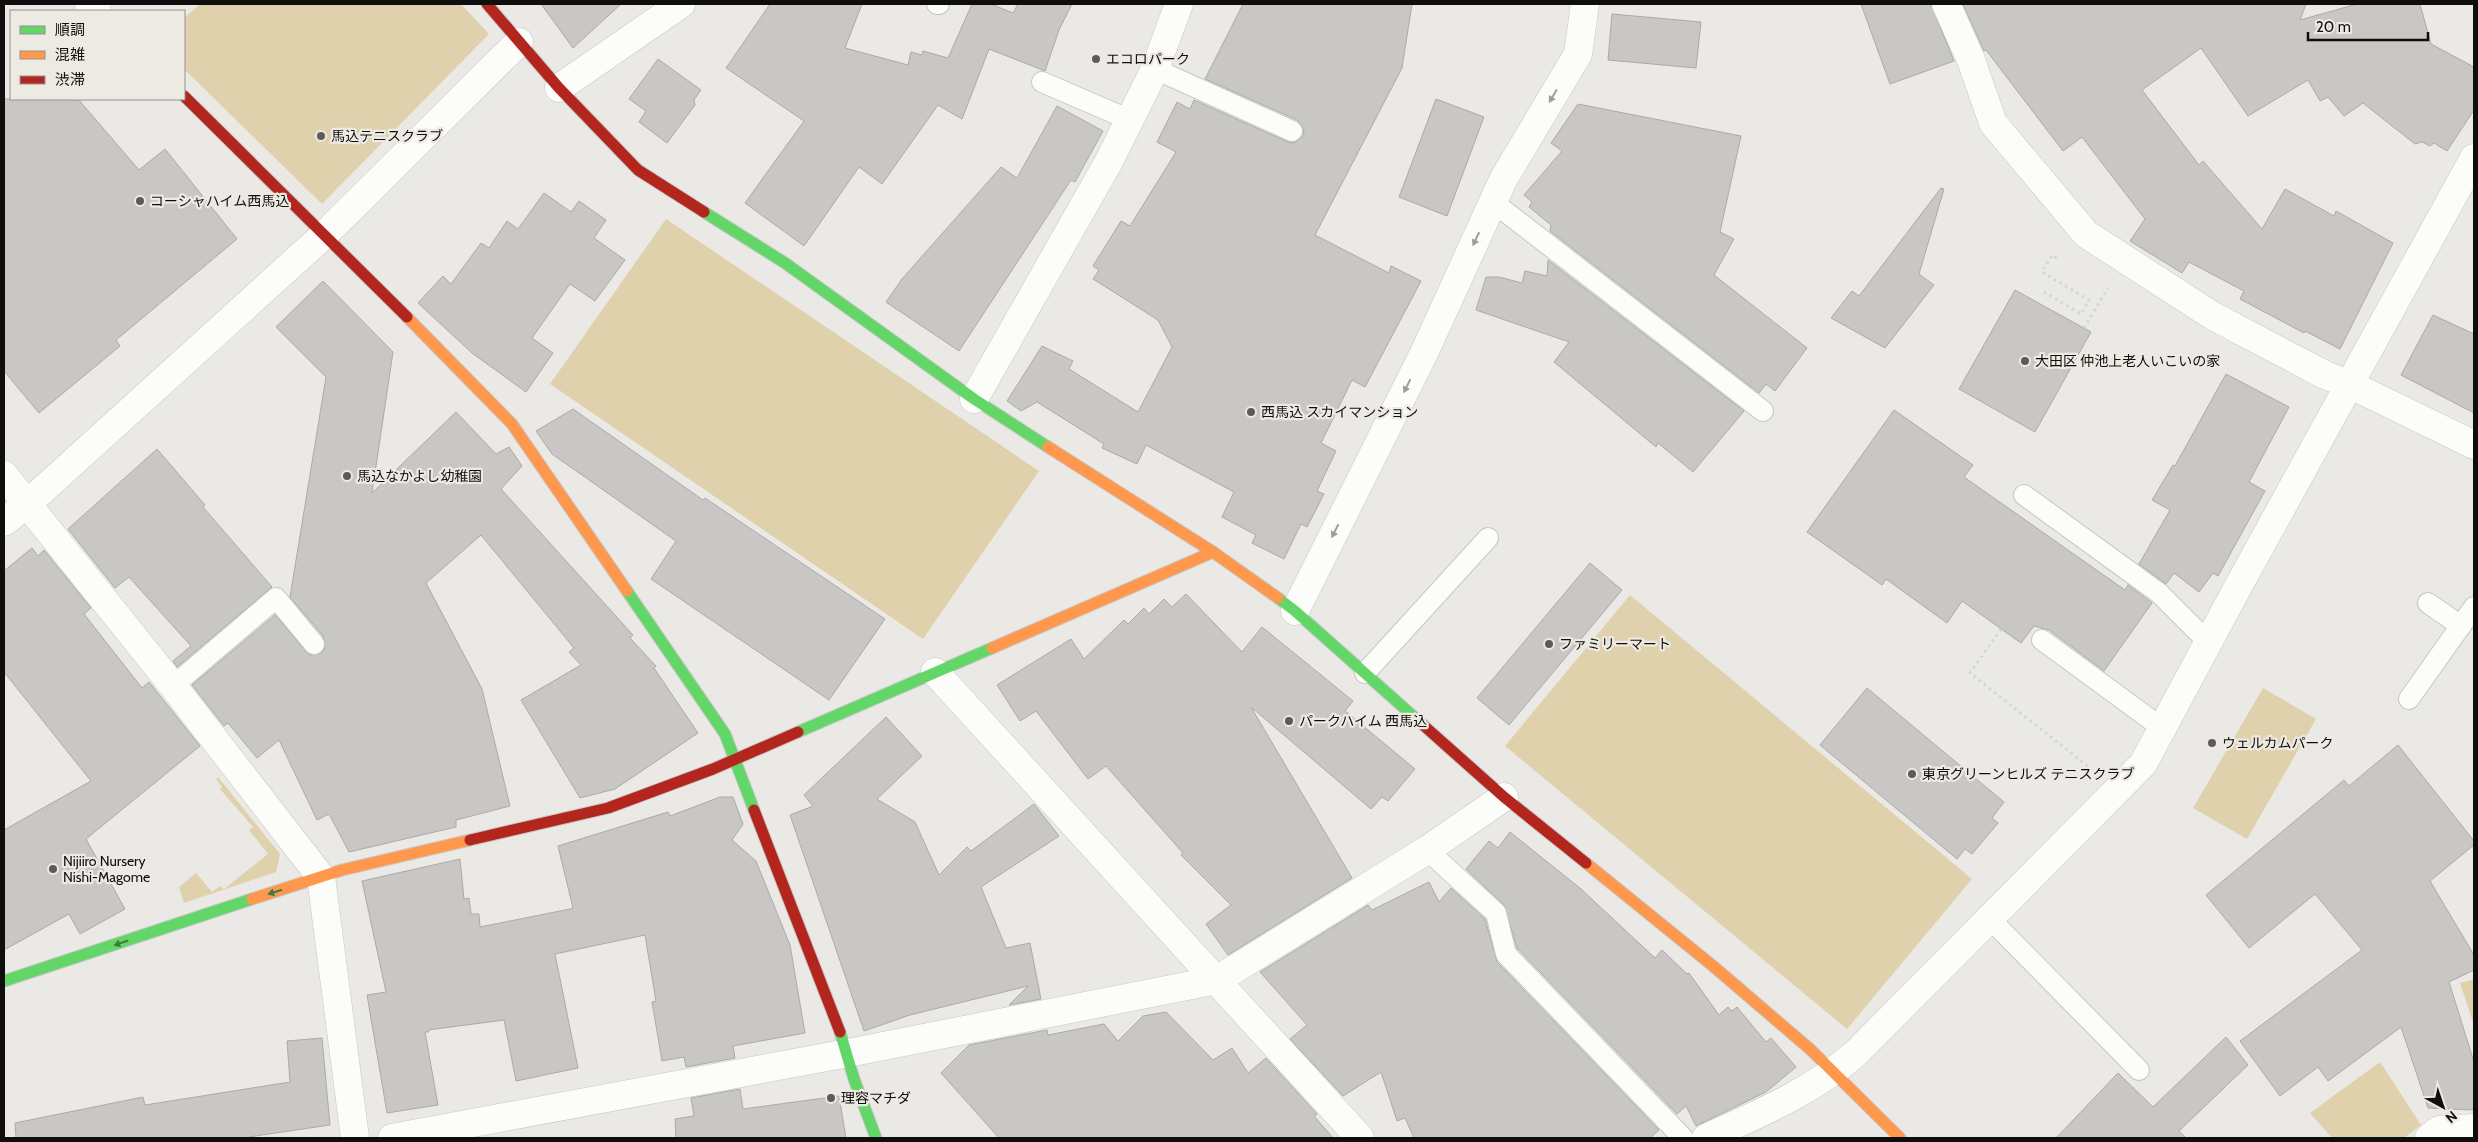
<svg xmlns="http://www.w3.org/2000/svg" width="2478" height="1142" font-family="Cabin,'Noto Sans JP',sans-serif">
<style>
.green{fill:#e0d1ad}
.building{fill:#c9c7c5;stroke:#acaaa8}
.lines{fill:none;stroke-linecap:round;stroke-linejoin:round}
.lane-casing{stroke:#c8c7c5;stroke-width:22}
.street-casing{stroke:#c8c7c5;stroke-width:29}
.fast-casing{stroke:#c8c7c5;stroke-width:13}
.slow-casing{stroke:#c8c7c5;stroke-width:13}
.jam-casing{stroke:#c8c7c5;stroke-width:13}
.path{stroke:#d6d5d5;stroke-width:3;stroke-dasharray:2.5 4;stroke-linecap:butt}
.lane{stroke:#fcfcfb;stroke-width:20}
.street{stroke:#fcfcfb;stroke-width:28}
.fast{stroke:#63d668;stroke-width:11}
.slow{stroke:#ff974d;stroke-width:11}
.jam{stroke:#b3261e;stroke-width:11}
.oneway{fill:#9d9d9b}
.oneway2{fill:#3d7c3f}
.poi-dot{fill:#5c5b58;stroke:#edeae4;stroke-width:2}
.labels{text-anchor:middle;stroke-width:4.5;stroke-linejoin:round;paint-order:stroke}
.poi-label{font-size:14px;fill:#0f0e0c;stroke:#edeae4;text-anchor:start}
</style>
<rect width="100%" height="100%" fill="#ebe9e6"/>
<g class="green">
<polygon points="200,4 461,4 489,34 322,204 184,69 184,18"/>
<polygon points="666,219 1039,471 923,639 550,384"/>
<polygon points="1630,595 1972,879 1847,1029 1505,746"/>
<polygon points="2263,688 2316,719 2247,839 2193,808"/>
<polygon points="218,777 280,854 276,872 184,903 179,887 196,873 212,892 220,886 224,889 268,854 249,830 253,827 220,789 222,787 216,779"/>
<polygon points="2474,979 2474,1025 2460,983"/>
<polygon points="2380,1062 2421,1125 2404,1138 2332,1138 2310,1113"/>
</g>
<g class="building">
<polygon points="541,4 621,4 573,48"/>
<polygon points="770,4 862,4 845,48 908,65 911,52 922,55 923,51 948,58 972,4 991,4 1013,13 1018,4 1072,4 1059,30 1045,71 989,49 962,119 938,105 882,184 859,167 804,246 745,203 804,121 726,68"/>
<polygon points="1243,4 1412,4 1402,68 1315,235 1389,273 1391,266 1421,281 1365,387 1352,380 1321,443 1336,451 1317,491 1324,494 1307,527 1301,524 1284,559 1252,543 1256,535 1222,517 1234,492 1146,445 1137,464 1102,448 1104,444 1037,402 1021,411 1007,401 1042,346 1073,361 1069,369 1138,412 1172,347 1158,320 1093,279 1099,270 1093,266 1121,221 1130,226 1176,152 1157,142 1177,102 1190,109 1194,100 1288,142 1294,143 1303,136 1304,129 1297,120 1205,79"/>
<polygon points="1861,4 1931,4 1954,61 1890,84"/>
<polygon points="1963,4 2306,4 2300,20 2357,4 2420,4 2431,44 2474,67 2474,110 2447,151 2434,143 2430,146 2422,142 2415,144 2363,103 2344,116 2328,97 2320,101 2308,80 2248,116 2201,48 2142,90 2199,165 2203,161 2262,229 2285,189 2334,216 2336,211 2393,243 2340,349 2305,331 2304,333 2240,299 2244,291 2189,262 2182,273 2130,241 2145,219 2082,137 2063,151 1986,50 1984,51"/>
<polygon points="1612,14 1701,22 1696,68 1608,60"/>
<polygon points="658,59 701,90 694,100 695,105 667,143 639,122 646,111 629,99"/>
<polygon points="4,99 78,99 139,170 165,149 237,239 116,340 120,346 39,413 4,371"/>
<polygon points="1436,99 1484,117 1447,216 1399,197"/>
<polygon points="1578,104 1741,136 1720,232 1734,239 1714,275 1807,348 1775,391 1766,384 1759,393 1550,231 1551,225 1529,207 1532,202 1524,195 1562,151 1551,143"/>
<polygon points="1057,106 1103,131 1075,182 1071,180 959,351 886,302 902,279 1001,167 1017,178"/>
<polygon points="1941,188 1944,189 1919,274 1934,285 1885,348 1831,318 1852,291 1859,296"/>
<polygon points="544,193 571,212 579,201 606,220 594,238 625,260 595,301 570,284 532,338 553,353 526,392 472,353 418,303 443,276 451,284 481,243 489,248 507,221 518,229"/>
<polygon points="1548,260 1744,411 1693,472 1658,443 1656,447 1554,362 1569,342 1476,310 1486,277 1499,277 1522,283 1525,271 1547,276"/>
<polygon points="323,281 393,352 372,493 456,412 496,454 509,447 522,466 501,489 633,635 630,638 656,666 654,668 698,733 615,789 580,798 521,700 581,665 569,652 574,648 481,535 426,583 482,689 510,806 456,820 456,827 349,852 329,814 317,820 279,740 257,758 228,723 224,726 192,685 275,615 309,655 321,653 325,648 323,636 290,597 326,377 276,327"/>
<polygon points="2015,290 2091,332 2035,432 1959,389"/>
<polygon points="2433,315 2474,334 2474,413 2401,375"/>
<polygon points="2226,374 2289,407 2249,482 2265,491 2218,576 2213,573 2199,592 2174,573 2166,584 2139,564 2170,510 2152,500 2173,465 2175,466"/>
<polygon points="573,409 703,500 705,498 885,619 829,700 651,579 676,541 552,454 536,431"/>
<polygon points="1894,410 1973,465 1964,477 2125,590 2128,585 2152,603 2104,671 2049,630 2034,626 2021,643 1962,601 1947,623 1886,579 1882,585 1807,532"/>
<polygon points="157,449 205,505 203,507 272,587 177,667 173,661 191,646 129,577 115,588 68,529"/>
<polygon points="32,548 38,556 44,550 91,608 84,614 142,688 149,682 200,746 86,839 125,909 80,934 69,914 4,950 4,830 91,781 4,672 4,571"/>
<polygon points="1590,563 1622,590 1509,725 1477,698"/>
<polygon points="1186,594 1242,652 1262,627 1353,701 1345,711 1415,769 1388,801 1382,797 1371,809 1251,707 1352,878 1228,955 1206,924 1231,905 1181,855 1183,853 1106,766 1088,779 1036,711 1020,721 997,685 1071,639 1084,659 1124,620 1128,624 1144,608 1149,614 1164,599 1172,607"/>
<polygon points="1867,688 2004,802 1992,818 1998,823 1972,854 1965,849 1957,859 1820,745"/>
<polygon points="886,717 922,756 877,799 915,822 939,875 967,847 971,851 1034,804 1059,836 981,887 1006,948 1030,943 1041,999 1009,1005 1028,986 910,1015 864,1031 790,815 813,806 804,795"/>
<polygon points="2398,745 2474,841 2474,845 2430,881 2474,955 2474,970 2449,982 2474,1062 2474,1110 2428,1108 2401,1027 2328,1081 2318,1067 2280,1096 2240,1041 2362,950 2315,894 2249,948 2206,895 2344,780 2349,786"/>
<polygon points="720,797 733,797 743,824 732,840 756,861 790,945 805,1033 733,1046 735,1058 686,1067 684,1057 662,1061 652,1002 656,1001 645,935 555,954 578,1068 516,1081 504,1020 428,1030 429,1032 425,1032 438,1105 387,1113 367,995 386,992 362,881 460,859 464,899 469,898 471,914 479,914 480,927 570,909 573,908 558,846 668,812 670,816"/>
<polygon points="1510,832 1581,889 1655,958 1662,950 1687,974 1689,973 1719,1015 1728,1007 1732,1011 1737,1007 1766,1042 1771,1038 1796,1067 1766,1092 1696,1126 1686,1106 1677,1114 1517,948 1504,905 1466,869 1489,841 1498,848"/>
<polygon points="1429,882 1439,902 1451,888 1485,919 1497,962 1659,1130 1650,1138 1414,1138 1405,1118 1397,1121 1381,1072 1343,1096 1290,1039 1307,1025 1260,972 1368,905 1372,910"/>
<polygon points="1166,1012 1213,1060 1232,1048 1248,1073 1266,1058 1317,1114 1314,1116 1333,1138 999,1138 941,1073 969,1045 1047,1030 1048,1035 1104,1024 1118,1041 1143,1016"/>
<polygon points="2226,1037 2248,1065 2179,1131 2186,1138 2056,1138 2118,1073 2153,1107"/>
<polygon points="322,1038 330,1125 242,1138 16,1138 15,1123 143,1097 145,1105 290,1082 287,1041"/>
<polygon points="740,1089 743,1109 839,1096 846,1138 676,1138 675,1119 694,1116 691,1098"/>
</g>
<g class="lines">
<defs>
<g id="lane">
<polyline points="937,4 939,4"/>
<polyline points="1155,69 1292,131"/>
<polyline points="1042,82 1130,120"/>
<polyline points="1493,202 1763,411"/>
<polyline points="2024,495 2159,593 2208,642"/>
<polyline points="2428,603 2461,626"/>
<polyline points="2042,640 2162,728"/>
<polyline points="1365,673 1488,538"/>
<polyline points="173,686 276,598 314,644"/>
<polyline points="2409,699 2474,607"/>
<polyline points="1427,850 1496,913 1506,954 1683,1138"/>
<polyline points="1989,918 2139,1070"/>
</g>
<g id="street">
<polyline points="89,4 97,11"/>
<polyline points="1946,4 1971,60 1993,123 2086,234 2213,316 2325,375 2351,385 2474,445"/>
<polyline points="559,88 681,4"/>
<polyline points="974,399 1108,163 1155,69 1179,4"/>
<polyline points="4,475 173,686 321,877 355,1138"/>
<polyline points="4,522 27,504 325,234 519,42"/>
<polyline points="1295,611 1425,351 1503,180 1578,54 1585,4"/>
<polyline points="935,672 1360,1138"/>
<polyline points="392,1138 848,1053 1217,980 1427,850 1504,797"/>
<path d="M1706 1138C1758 1114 1812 1092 1856 1053L2143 764 2239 585 2474 158"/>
<polyline points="2429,1138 2439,1130 2474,1128"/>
</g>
<g id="fast">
<polyline points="704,212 785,263 974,399 1048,447"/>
<polyline points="627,591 725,734 754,810"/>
<polyline points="1278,598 1295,611 1422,724"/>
<polyline points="798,732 992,648"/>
<polyline points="4,981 252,899"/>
<polyline points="840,1032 854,1079 876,1138"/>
</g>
<g id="slow">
<polyline points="407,317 512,424 627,591"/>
<polyline points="1048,447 1213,552 1278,598"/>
<polyline points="992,648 1213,552"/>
<polyline points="1586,863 1713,966 1811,1050 1900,1138"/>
<polyline points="252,899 342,870 470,840"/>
</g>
<g id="jam">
<polyline points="487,4 559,88 638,170 704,212"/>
<polyline points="184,96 407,317"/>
<polyline points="1422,724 1504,797 1586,863"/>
<polyline points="754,810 840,1032"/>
<polyline points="470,840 608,808 713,769 798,732"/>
</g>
</defs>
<use href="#lane" class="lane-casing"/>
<use href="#street" class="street-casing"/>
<use href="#fast" class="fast-casing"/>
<use href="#slow" class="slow-casing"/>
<use href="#jam" class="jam-casing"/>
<g class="path">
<polyline points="2044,292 2081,314 2089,300 2042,272 2052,255 2058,259"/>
<polyline points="2084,328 2108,288"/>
<polyline points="2001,629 1970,673 2090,768"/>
</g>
<use href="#lane" class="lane"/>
<use href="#street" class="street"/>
<use href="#fast" class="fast"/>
<use href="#slow" class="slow"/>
<use href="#jam" class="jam"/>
</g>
<defs><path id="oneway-solid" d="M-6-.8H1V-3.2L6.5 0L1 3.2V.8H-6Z" transform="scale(1.25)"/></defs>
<g class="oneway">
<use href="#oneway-solid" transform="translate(1553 96) rotate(121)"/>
<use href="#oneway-solid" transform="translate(1476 239) rotate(115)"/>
<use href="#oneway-solid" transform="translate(1407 386) rotate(117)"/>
<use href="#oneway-solid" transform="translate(1335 531) rotate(117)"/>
</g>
<g class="oneway2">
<use href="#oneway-solid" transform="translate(275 892) rotate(162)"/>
<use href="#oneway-solid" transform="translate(121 943) rotate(161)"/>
</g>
<g class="poi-dot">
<circle cx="1096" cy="59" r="5"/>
<circle cx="321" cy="136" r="5"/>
<circle cx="140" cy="201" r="5"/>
<circle cx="2025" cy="361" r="5"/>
<circle cx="1251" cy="412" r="5"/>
<circle cx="347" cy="476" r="5"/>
<circle cx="1549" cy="644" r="5"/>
<circle cx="1289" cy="721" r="5"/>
<circle cx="2212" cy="743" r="5"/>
<circle cx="1912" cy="774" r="5"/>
<circle cx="53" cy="869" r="5"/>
<circle cx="831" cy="1098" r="5"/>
</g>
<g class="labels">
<g class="poi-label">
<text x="1106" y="64">エコロパーク</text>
<text x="331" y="141">馬込テニスクラブ</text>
<text x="150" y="206">コーシャハイム西馬込</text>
<text x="2035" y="366">大田区 仲池上老人いこいの家</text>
<text x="1261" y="417">西馬込 スカイマンション</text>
<text x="357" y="481">馬込なかよし幼稚園</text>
<text x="1559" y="649">ファミリーマート</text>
<text x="1299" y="726">パークハイム 西馬込</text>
<text x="2222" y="748">ウェルカムパーク</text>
<text x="1922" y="779">東京グリーンヒルズ テニスクラブ</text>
<text x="63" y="866">Nijiiro Nursery<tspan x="63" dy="16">Nishi-Magome</tspan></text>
<text x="841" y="1103">理容マチダ</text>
</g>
</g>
<rect width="2478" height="1142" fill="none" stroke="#0f0e0c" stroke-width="10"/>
<rect x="10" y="10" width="175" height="90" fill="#edeae4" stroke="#94928e"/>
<rect x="20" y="26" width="25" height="8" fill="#63d668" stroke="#94928e"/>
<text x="55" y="35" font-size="15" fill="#0f0e0c">順調</text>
<rect x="20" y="51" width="25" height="8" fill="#ff974d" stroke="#94928e"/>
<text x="55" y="60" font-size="15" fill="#0f0e0c">混雑</text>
<rect x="20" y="76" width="25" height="8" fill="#b3261e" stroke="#94928e"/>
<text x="55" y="85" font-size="15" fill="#0f0e0c">渋滞</text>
<g transform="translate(2443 1107) rotate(140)" stroke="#edeae4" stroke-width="4" paint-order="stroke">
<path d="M0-4L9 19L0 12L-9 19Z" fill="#0f0e0c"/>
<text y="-8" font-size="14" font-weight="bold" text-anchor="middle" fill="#0f0e0c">N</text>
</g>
<path d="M2308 32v8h120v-8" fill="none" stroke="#0f0e0c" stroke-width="2.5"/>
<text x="2316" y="32" font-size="15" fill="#0f0e0c" stroke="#edeae4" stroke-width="4" paint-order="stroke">20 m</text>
</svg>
